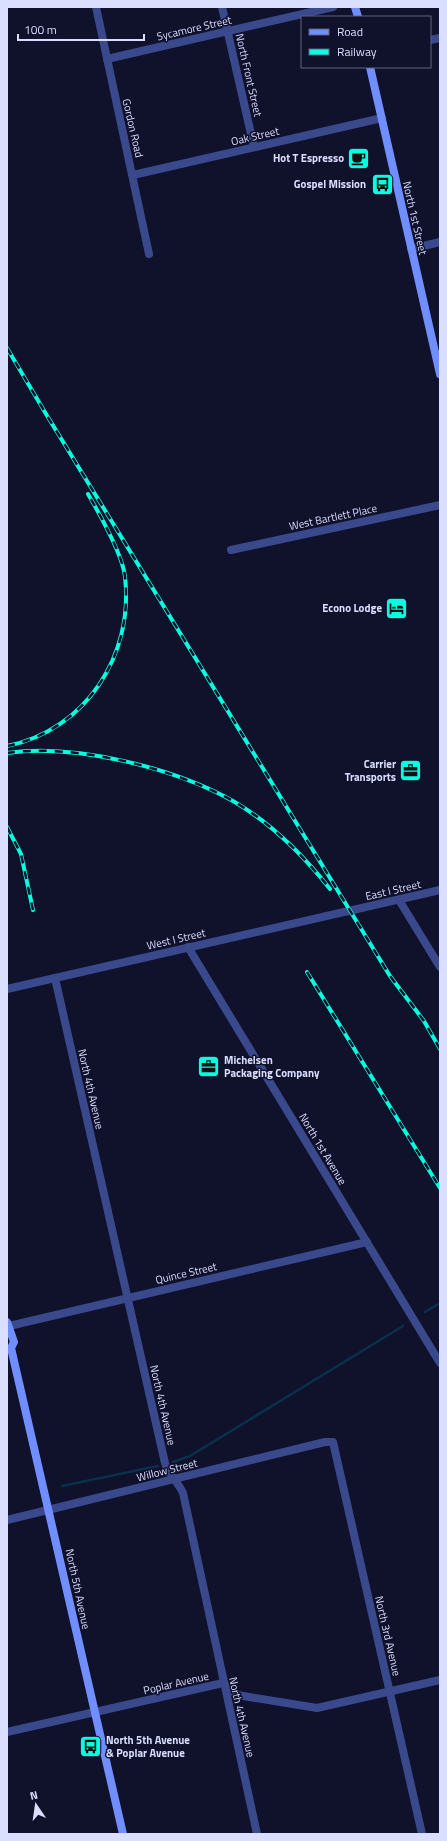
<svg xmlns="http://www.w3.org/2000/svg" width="447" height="1841" font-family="'Titillium Web',sans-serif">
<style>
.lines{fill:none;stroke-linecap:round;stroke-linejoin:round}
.stream{stroke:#09304c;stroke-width:2.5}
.minor{stroke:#39498c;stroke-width:8}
.tertiary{stroke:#39498c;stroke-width:8}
.secondary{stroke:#718eff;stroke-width:8}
.rail-casing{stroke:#06ffdf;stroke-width:4}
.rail{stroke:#10112b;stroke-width:2.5;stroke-dasharray:8;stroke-linecap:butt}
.labels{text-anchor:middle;stroke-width:3;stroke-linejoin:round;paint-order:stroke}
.street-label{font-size:11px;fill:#dadeff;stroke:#10112b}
.poi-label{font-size:11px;font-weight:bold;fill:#dadeff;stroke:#10112b;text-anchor:end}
</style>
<rect width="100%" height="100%" fill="#10112b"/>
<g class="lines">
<g class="stream">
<polyline points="425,1312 440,1303"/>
<polyline points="173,1462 190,1456 403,1326"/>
<polyline points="62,1486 158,1466"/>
</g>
<g class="minor">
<polyline points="96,7 149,254"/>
<polyline points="222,7 254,147"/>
<polyline points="430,40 440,38"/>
<polyline points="107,59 333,7"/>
<polyline points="133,175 382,118"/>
<polyline points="411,249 440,242"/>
<polyline points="231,550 440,505"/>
<polyline points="399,900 440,967"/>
<polyline points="188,947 440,1363"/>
<path d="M55 978 165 1463C169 1475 178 1482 183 1493L257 1834"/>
<polyline points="9,1326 367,1242"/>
<polyline points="7,1520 325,1442 333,1442 422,1834"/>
<polyline points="7,1732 223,1683 237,1695 317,1708 440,1680"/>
</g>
<polyline class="tertiary" points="7,989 440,890"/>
<g class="secondary">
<polyline points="355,7 358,17"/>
<polyline points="370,67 440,374"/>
<polyline points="7,1322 14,1342 11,1348 123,1834"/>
</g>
<defs>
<g id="rail">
<polyline points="7,348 46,414 390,976 424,1021 440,1049"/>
<path d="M7 746C86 730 134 655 125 577 123 555 99 513 88 494"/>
<path d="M7 753C75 743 174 768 233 801 271 823 303 855 330 889"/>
<polyline points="7,827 21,854 33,910"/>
<polyline points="307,972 440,1188"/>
</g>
</defs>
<use href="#rail" class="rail-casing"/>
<use href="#rail" class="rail"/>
</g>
<defs>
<symbol id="cafe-square" viewBox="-11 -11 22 22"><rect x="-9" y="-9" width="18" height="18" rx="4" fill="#06ffdf" stroke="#10112b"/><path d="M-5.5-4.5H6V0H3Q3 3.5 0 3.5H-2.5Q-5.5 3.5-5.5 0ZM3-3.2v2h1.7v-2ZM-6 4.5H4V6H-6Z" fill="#111"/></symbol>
<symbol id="bus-square" viewBox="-11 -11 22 22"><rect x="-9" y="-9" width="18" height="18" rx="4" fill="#06ffdf" stroke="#10112b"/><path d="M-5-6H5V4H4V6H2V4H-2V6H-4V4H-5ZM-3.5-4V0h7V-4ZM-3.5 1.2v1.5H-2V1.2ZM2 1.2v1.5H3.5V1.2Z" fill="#111"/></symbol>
<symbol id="hotel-square" viewBox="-11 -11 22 22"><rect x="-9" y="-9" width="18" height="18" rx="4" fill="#06ffdf" stroke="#10112b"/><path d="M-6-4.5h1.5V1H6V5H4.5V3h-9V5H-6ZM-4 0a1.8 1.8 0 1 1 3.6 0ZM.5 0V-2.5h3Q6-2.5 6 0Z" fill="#111"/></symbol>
<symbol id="office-square" viewBox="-11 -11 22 22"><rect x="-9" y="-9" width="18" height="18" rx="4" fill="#06ffdf" stroke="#10112b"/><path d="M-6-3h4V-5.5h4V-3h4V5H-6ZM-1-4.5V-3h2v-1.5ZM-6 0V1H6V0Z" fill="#111"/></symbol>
</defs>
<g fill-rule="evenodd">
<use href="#cafe-square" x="346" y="146" width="25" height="25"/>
<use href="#bus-square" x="370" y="172" width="25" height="25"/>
<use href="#hotel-square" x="384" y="596" width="25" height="25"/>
<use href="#office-square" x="398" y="758" width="25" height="25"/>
<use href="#office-square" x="196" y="1054" width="25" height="25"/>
<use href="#bus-square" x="78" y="1734" width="25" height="25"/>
</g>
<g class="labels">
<g class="street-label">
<text transform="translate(194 28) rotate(-13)" y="4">Sycamore Street</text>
<text transform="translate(249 75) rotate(77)" y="4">North Front Street</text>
<text transform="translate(133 128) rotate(77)" y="4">Gordon Road</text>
<text transform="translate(255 136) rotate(-13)" y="4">Oak Street</text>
<text transform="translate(415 218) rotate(77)" y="4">North 1st Street</text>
<text transform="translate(333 517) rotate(-12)" y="4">West Bartlett Place</text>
<text transform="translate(393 890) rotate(-13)" y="4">East I Street</text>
<text transform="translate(176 939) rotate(-13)" y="4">West I Street</text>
<text transform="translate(91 1089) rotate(77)" y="4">North 4th Avenue</text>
<text transform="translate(323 1149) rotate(59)" y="4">North 1st Avenue</text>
<text transform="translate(186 1273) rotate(-13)" y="4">Quince Street</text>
<text transform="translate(163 1405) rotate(77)" y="4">North 4th Avenue</text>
<text transform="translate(167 1470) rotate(-14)" y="4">Willow Street</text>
<text transform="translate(78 1589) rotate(78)" y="4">North 5th Avenue</text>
<text transform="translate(388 1636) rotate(77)" y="4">North 3rd Avenue</text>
<text transform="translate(176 1683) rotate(-13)" y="4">Poplar Avenue</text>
<text transform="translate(242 1717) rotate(77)" y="4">North 4th Avenue</text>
</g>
<g class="poi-label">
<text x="344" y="162">Hot T Espresso</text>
<text x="366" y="188">Gospel Mission</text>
<text x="382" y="612">Econo Lodge</text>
<text x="396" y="768">Carrier<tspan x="396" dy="13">Transports</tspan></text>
<text x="224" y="1064" text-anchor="start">Michelsen<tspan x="224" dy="13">Packaging Company</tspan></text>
<text x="106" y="1744" text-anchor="start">North 5th Avenue<tspan x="106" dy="13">&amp; Poplar Avenue</tspan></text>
</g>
</g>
<rect width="447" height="1841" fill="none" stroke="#dadeff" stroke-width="16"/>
<rect x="301" y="16" width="130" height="52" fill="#10112b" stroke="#616380"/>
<rect x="309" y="29" width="20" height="6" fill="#718eff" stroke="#616380"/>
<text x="337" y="36" font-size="12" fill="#dadeff">Road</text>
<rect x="309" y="49" width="20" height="6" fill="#06ffdf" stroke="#616380"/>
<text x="337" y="56" font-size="12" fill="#dadeff">Railway</text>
<g transform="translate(36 1805) rotate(347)" stroke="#10112b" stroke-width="3" paint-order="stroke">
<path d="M0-3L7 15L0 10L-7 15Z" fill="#dadeff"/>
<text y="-6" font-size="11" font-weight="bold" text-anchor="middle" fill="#dadeff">N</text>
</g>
<path d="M18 34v6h126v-6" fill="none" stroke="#dadeff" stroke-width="2"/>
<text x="24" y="34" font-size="12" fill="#dadeff" stroke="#10112b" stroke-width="3" paint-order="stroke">100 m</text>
</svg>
